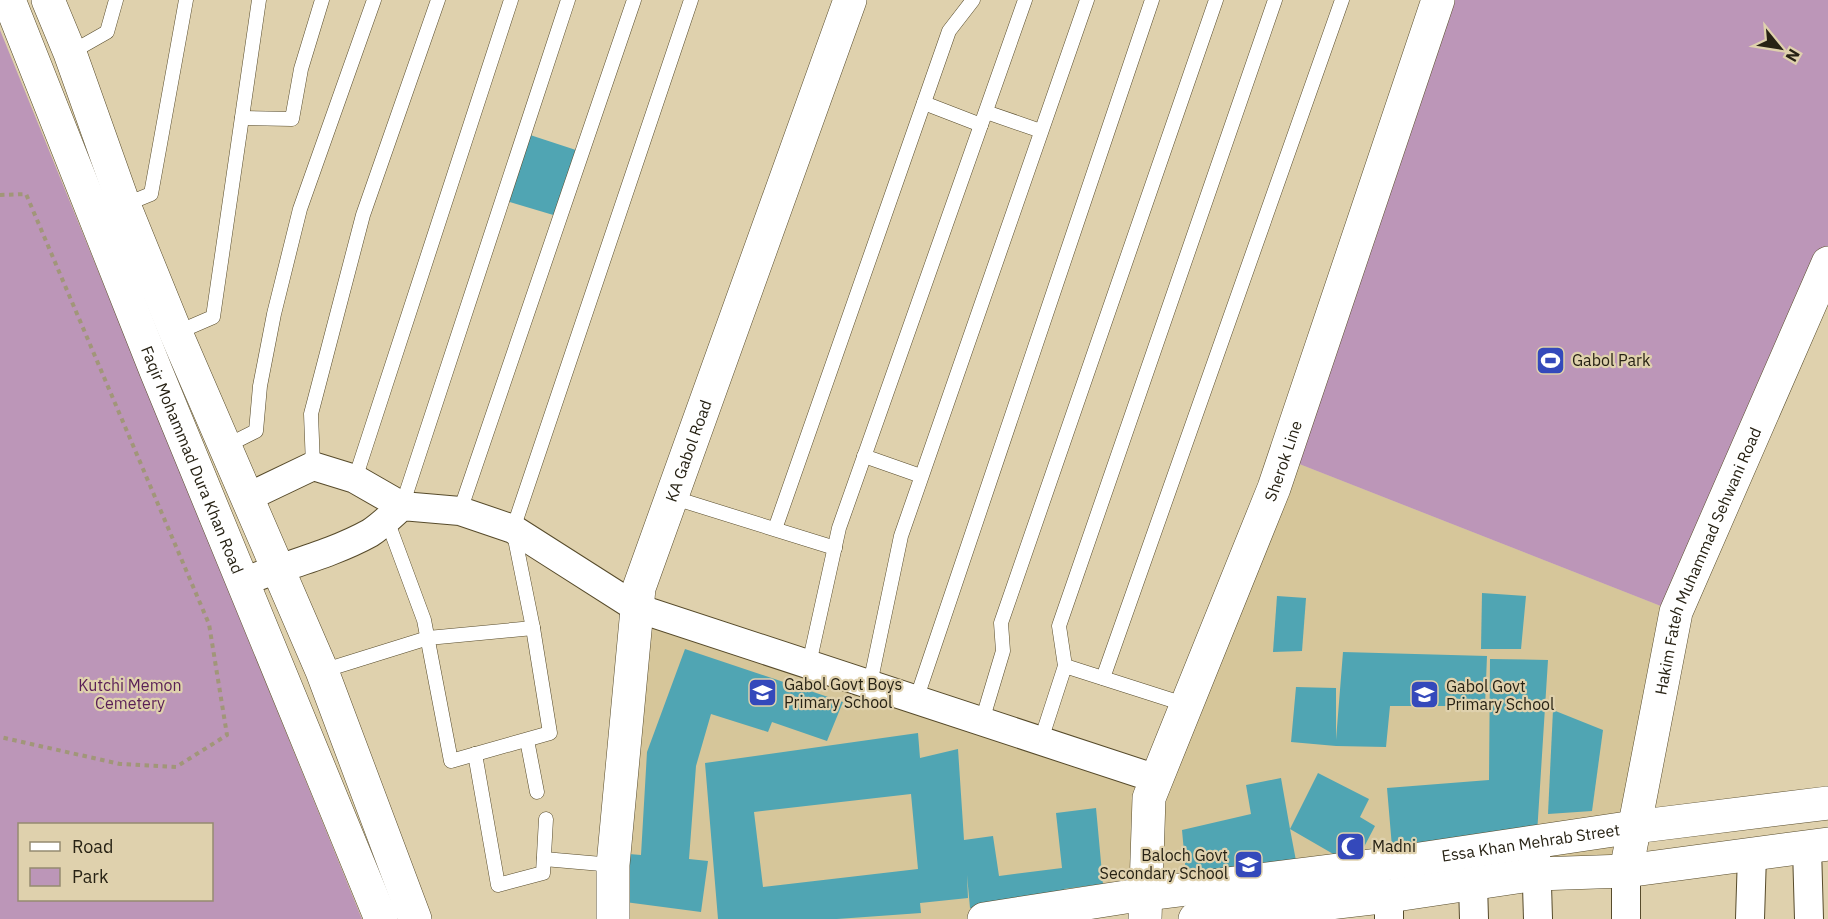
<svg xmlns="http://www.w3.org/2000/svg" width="1828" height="919" font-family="'IBM Plex Sans',sans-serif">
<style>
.built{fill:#d6c69a}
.green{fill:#bc96b8;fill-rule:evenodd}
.building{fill:#50a5b3;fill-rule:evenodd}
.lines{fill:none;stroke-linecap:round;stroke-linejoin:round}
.service-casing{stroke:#574b2b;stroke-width:15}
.minor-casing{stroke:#574b2b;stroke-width:30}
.tertiary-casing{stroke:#574b2b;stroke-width:34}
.secondary-casing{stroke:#574b2b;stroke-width:34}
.path{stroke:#a19679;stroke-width:4;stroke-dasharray:4.5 4.5;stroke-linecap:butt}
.service{stroke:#fff;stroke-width:14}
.minor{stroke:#fff;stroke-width:28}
.tertiary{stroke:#fff;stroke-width:33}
.secondary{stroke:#fff;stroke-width:33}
.labels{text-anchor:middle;stroke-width:4.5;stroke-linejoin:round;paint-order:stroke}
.poi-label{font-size:16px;fill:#272214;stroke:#dfd1ad;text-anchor:start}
.street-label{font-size:16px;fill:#272214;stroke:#dfd1ad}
.park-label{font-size:16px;fill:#591e56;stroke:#dfd1ad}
</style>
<rect width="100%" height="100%" fill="#dfd1ad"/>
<polygon class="built" points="1284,458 1676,612 1625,862 1145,909 1081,919 608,919 637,608 1157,779"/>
<g class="green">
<polygon points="1438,0 1828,0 1828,262 1676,612 1284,458"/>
<path d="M0 30 362 919H0ZM20 824H212V900H20Z"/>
</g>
<g class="building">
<polygon points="524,133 582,152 560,217 503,200"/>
<polygon points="1482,593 1526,596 1521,649 1481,649"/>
<polygon points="1277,596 1306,598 1302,651 1273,652"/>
<polygon points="685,649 843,702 827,741 772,722 768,732 711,714 696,766 689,859 708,861 701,912 625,902 629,854 641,855 647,752"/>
<polygon points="1343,652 1487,656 1485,706 1390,706 1386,747 1336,746 1291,742 1296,687 1336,688 1336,740"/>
<polygon points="1490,659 1548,660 1537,834 1392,847 1387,788 1489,780"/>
<polygon points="1553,710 1603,730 1592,811 1548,814"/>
<path d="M918 733 920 758 958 749 964 840 993 836 999 876 1062 868 1056 813 1096 808 1103 884 1064 889 1065 901 970 908 967 875 968 898 920 903 921 913 837 919H718L705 763ZM911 794 918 869 763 887 754 812Z"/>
<polygon points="1318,773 1369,799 1360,817 1375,826 1354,866 1290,829 1297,866 1187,885 1182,830 1251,814 1246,785 1281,778 1290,829"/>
</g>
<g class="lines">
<defs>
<g id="service">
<polyline points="70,53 107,32 116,0"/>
<polyline points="924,103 981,125"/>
<polyline points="986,112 1041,131"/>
<polyline points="242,118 292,119 301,69 322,0"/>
<polyline points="124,205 151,194 186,0"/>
<polyline points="176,333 213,317 259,0"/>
<polyline points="226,446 256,431 260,386 274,314 300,209 374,0"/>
<polyline points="864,456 921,476"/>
<polyline points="313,466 311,414 363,215 438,0"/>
<polyline points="355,479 511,0"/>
<polyline points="671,497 835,548"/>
<polyline points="402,506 568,0"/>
<polyline points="460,511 634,0"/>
<polyline points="387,520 424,620 451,761 550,733 533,628 513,529 691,0"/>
<polyline points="775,529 949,31 973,0"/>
<polyline points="809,664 839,528 1025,0"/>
<polyline points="1065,666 1059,626 1275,0"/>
<polyline points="322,671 428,638 533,628"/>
<polyline points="1103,678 1342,0"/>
<polyline points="870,684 901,536 1087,0"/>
<polyline points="916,700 1152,0"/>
<polyline points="982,721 1003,651 1001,623 1216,0"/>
<polyline points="527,740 537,792"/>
<polyline points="1041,740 1065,666 1187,705"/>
<polyline points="475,754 498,885 543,873 546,819"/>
<polyline points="544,859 613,865"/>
</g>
<g id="minor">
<polyline points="248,497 313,466 355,479 402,506"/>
<path d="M243 582C285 565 330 555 370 533 381 526 392 515 402 506L460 511 513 529 637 608 1157 779"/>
<polyline points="1807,848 1809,919"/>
<polyline points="1536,852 1538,919"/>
<polyline points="1473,884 1474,919"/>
<polyline points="1389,919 1389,896"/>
<polyline points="1626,919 1626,871"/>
<polyline points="1750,919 1752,855"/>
</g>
<g id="tertiary">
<path id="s1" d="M1626 871 1676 612 1828 263"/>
<path id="s2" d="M613 919V865L639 588 850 0"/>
<path id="s3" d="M1145 919 1149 798 1274 488 1438 0"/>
</g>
<g id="secondary">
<path id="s4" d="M9 0 156 371 381 919"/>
<polyline points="48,0 70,53 124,205 176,333 322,671 415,919"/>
<path id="s5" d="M984 919 1132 896 1393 863 1634 827 1828 803"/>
<polyline points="1195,919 1389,896 1537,874 1626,871 1828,844"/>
</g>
</defs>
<use href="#service" class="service-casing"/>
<use href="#minor" class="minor-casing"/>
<use href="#tertiary" class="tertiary-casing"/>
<use href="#secondary" class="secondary-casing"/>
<polyline class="path" points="0,195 26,194 209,624 227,735 176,767 120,764 0,737"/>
<use href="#service" class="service"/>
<use href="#minor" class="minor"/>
<use href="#tertiary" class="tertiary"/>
<use href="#secondary" class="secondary"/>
</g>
<defs>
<symbol id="stadium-square" viewBox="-11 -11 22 22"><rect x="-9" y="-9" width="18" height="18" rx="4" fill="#3449bb" stroke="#dfd1ad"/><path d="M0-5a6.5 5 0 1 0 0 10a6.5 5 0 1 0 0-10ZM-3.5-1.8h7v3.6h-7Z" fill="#fff"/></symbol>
<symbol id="school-square" viewBox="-11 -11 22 22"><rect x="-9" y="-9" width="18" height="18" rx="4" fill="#3449bb" stroke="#dfd1ad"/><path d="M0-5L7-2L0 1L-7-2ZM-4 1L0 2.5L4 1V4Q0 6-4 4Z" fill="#fff"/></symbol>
<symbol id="mosque-square" viewBox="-11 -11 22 22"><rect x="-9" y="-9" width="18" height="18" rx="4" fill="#3449bb" stroke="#dfd1ad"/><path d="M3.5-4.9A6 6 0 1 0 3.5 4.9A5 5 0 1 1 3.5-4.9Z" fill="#fff"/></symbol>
</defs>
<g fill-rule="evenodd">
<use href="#stadium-square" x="1534" y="344" width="33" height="33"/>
<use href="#school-square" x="746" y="676" width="33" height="33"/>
<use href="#school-square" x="1408" y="678" width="33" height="33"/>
<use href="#mosque-square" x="1334" y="830" width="33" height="33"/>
<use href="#school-square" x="1232" y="848" width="33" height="33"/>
</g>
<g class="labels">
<g class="poi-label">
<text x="1572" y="366">Gabol Park</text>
<text x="784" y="690">Gabol Govt Boys<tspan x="784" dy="18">Primary School</tspan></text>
<text x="1446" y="692">Gabol Govt<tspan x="1446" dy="18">Primary School</tspan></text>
<text x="1372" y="852">Madni</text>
<text x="1228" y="861" text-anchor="end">Baloch Govt<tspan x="1228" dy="18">Secondary School</tspan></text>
</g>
<g class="street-label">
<text dy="6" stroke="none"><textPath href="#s2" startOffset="478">KA Gabol Road</textPath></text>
<text dy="6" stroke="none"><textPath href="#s4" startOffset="495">Faqir Mohammad Dura Khan Road</textPath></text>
<text dy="6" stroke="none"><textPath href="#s3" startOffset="484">Sherok Line</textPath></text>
<text dy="6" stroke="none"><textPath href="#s1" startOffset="322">Hakim Fateh Muhammad Sehwani Road</textPath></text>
<text dy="6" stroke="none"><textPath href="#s5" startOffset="552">Essa Khan Mehrab Street</textPath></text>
</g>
<g class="park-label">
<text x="130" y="691">Kutchi Memon<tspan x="130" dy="18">Cemetery</tspan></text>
</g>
</g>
<rect x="18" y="823" width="195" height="78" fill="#dfd1ad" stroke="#958b70" stroke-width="1.5"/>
<rect x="30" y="842" width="30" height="9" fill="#ffffff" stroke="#958b70" stroke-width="1.5"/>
<text x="72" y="853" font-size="18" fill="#272214">Road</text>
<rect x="30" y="868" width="30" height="18" fill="#bc96b8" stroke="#958b70" stroke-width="1.5"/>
<text x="72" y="883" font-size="18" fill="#272214">Park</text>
<g transform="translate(1780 48) rotate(120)" stroke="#dfd1ad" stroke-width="4.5" paint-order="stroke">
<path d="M0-4.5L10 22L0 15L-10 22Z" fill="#272214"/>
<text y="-9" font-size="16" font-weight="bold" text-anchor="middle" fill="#272214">N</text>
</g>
</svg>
